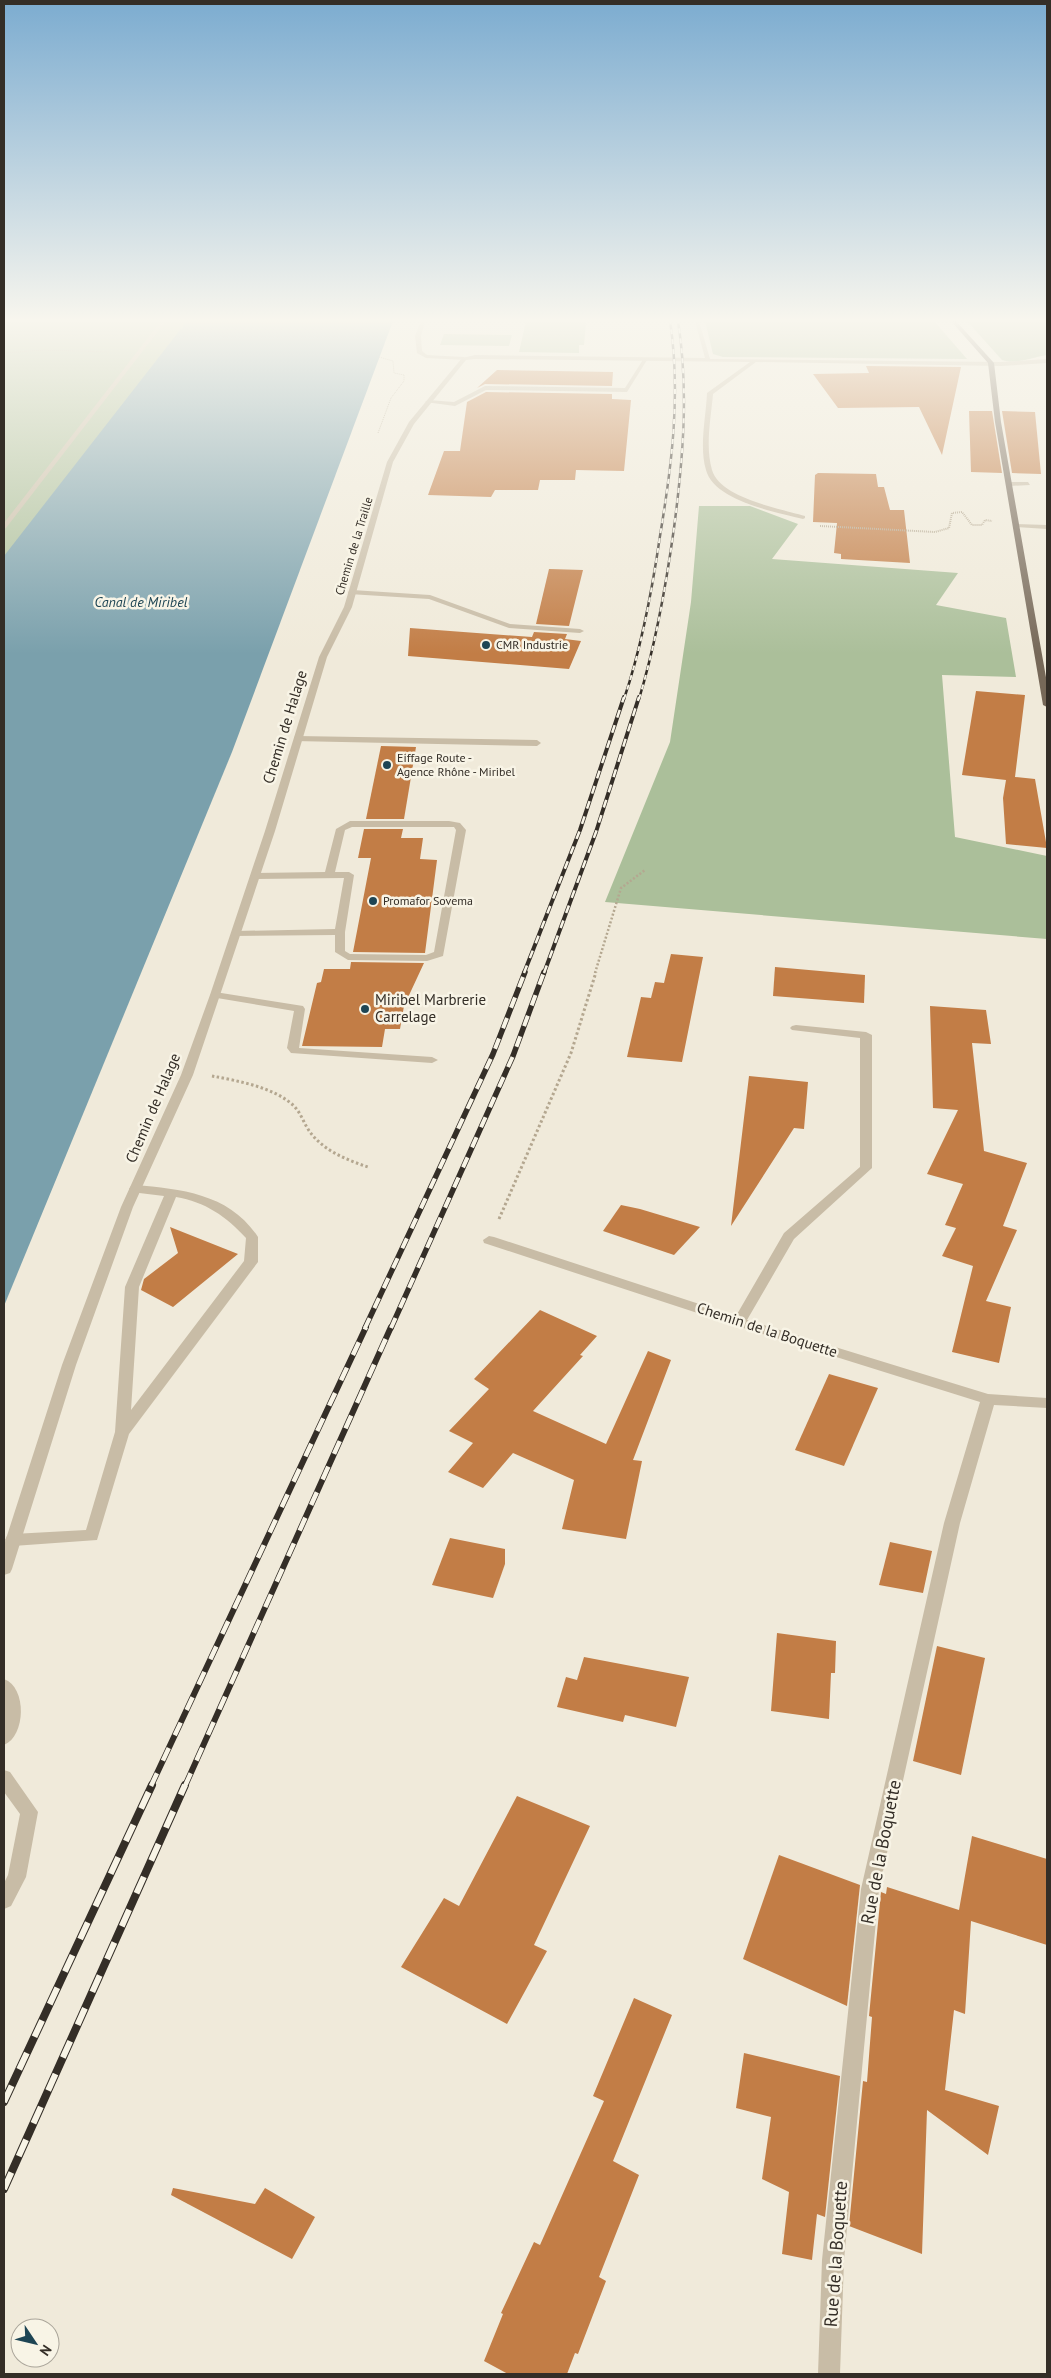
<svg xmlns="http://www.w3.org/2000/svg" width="1051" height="2378" font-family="'PT Sans',sans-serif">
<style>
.green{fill:#abbf9a}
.water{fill:#7aa0ac}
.building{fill:#c27d46}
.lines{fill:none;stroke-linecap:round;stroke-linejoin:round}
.path-far3{stroke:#b4a790;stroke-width:1;stroke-dasharray:1 1;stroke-linecap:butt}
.path-far2{stroke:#b4a790;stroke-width:2;stroke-dasharray:1 1;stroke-linecap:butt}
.path-far1{stroke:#b4a790;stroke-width:2.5;stroke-dasharray:2 2;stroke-linecap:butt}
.path{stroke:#b4a790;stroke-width:3;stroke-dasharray:2.5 2.5;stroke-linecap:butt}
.lane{fill:#c8bca6;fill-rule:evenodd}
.street{fill:#c8bca6;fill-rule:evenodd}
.primary{fill:#766858;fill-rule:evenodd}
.rail-far4-casing{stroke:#342e27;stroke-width:2.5}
.rail-far3-casing{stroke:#342e27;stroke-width:4}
.rail-far2-casing{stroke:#342e27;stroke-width:5.5}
.rail-far1-casing{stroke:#342e27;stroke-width:6}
.rail-casing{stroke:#342e27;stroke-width:8}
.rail-far4{stroke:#f8f4e6;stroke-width:2;stroke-dasharray:5;stroke-linecap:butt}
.rail-far3{stroke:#f8f4e6;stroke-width:2.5;stroke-dasharray:8;stroke-linecap:butt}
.rail-far2{stroke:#f8f4e6;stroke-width:4;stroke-dasharray:11;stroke-linecap:butt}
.rail-far1{stroke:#f8f4e6;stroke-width:4.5;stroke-dasharray:14;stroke-linecap:butt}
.rail{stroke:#f8f4e6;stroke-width:6;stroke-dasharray:18;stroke-linecap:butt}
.poi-dot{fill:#1e4554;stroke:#f8f4e6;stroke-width:2}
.labels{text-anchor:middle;stroke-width:5;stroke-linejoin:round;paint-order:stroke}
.far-street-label{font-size:12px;fill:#342e27;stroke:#f8f4e6}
.far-poi-label{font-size:12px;fill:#342e27;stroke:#f8f4e6;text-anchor:start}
.far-water-label{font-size:14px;font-style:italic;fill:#1e4554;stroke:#f8f4e6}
.street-label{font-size:15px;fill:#342e27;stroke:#f8f4e6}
.poi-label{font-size:15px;fill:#342e27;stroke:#f8f4e6;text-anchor:start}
.near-street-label{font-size:18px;fill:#342e27;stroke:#f8f4e6}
</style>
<rect width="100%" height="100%" fill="#f0eada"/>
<g class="green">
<polygon points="4,321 187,321 4,580"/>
<polygon points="526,321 586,322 584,345 579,345 579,353 519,352"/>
<polygon points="705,321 934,321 967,359 723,357 713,354"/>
<path d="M967 321H1047V355C1032 357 1017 365 1002 360Z"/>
<polygon points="444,334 512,335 509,346 440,345"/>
<polygon points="699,506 750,506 798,524 772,559 958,573 936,605 1006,618 1016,677 942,675 955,837 1047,856 1047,939 605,902 670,742 691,602"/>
</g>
<polygon class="water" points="187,321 393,321 232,752 4,1306 4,556"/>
<g class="building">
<polygon points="866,366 961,367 942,455 919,407 838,408 813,374 869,373"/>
<polygon points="497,370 613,372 612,386 485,384 477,388"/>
<polygon points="486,392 612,394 612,399 631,400 624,471 576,470 575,480 540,480 538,490 495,490 491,497 428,495 444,451 460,451 467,402"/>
<polygon points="969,411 992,411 1002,473 971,472"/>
<polygon points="1002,411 1035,412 1041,474 1012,473"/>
<polygon points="818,473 876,474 878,487 884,487 890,510 904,510 910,563 841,559 841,554 834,553 837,523 813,522 815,475"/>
<polygon points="549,569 583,570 569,626 536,624"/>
<polygon points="410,628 532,637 534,632 567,634 565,639 581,641 569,669 408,656"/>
<polygon points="976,691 1025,695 1015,777 1035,779 1047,848 1006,844 1003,798 1006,780 962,775"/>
<polygon points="381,746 416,747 404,819 366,819"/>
<polygon points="364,829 403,829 401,838 423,838 420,859 437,860 425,953 353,952 371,858 358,858"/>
<polygon points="671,954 703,957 682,1062 627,1057 641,997 651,998 655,982 664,983"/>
<polygon points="351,962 424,963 404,1006 400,1029 385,1029 382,1047 302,1046 317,983 321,982 324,969 350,969"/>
<polygon points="775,967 865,975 864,1003 773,996"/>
<polygon points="930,1006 986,1010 991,1044 972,1043 984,1151 1027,1163 1003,1226 1017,1230 986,1301 1011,1307 999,1363 952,1352 973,1266 942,1256 956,1228 945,1225 963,1184 927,1174 958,1110 933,1108"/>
<polygon points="749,1076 808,1082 804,1129 794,1128 731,1226"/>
<polygon points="621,1205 640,1209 700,1227 674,1255 603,1231"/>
<polygon points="170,1227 238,1254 173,1307 141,1290 144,1279 178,1253"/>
<polygon points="540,1310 597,1336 580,1355 583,1356 533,1411 606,1444 648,1351 671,1360 633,1460 642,1461 626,1539 562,1529 574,1480 513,1453 483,1488 448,1472 473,1443 449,1431 489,1389 474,1379"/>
<polygon points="829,1374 878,1388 844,1466 795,1450"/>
<polygon points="450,1538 505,1549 505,1564 493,1598 432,1585"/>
<polygon points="890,1542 932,1551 923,1593 879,1585"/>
<polygon points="777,1633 836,1641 835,1673 831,1673 829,1719 771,1711"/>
<polygon points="937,1646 985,1658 961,1775 913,1761"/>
<polygon points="584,1657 689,1677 676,1727 625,1715 623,1722 557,1707 566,1677 577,1680"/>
<polygon points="517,1796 590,1826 534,1945 547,1951 507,2024 401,1967 444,1898 459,1906"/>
<polygon points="972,1836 1047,1859 1047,1945 971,1921 965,2014 954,2010 945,2090 999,2106 988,2155 927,2110 922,2254 849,2226 863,2081 867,2082 872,2017 869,2016 881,1892 886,1894 887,1887 959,1910"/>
<polygon points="779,1855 860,1885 847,2006 743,1959"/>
<polygon points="634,1998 672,2015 613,2161 639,2175 599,2277 606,2281 578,2354 575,2353 567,2374 508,2374 484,2361 503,2314 501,2313 534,2242 540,2245 604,2101 593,2096"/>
<polygon points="744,2053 840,2076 825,2217 817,2214 812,2260 782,2254 789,2192 762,2179 771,2117 736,2108"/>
<polygon points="173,2188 255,2204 265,2188 315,2217 292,2259 171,2195"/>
</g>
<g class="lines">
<g class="path-far3">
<polyline points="4,353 44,350 110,352"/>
<polyline points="379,357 393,361 394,373 404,375"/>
<polyline points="378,433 391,398 404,381 404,375"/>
</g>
<polyline class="path-far2" points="820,526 935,532 949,528 952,513 962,512 972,525 982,525 985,520 992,521"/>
<polyline class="path-far1" points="595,973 621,888 645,870"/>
<g class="path">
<path d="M212 1076C238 1081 274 1087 294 1106 301 1113 304 1124 310 1132 324 1151 347 1160 368 1167"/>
<polyline points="499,1219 571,1053 596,972"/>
</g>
<g class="lane">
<polygon points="421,321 425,321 421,336 422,351 427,355 464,357 466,360 426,358 417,353 415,336"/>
<polygon points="644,358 647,360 627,392 486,390 455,406 425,402 428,400 454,402 485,386 625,388"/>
<polygon points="1028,482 1030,485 1009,486 1006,484 1009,482"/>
<polygon points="1016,524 1047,525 1047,529 1014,527 1014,525"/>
<polygon points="352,590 430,595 510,624 580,629 584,631 580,633 509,628 429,599 349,594 348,592"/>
<polygon points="297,736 537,740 541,743 537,746 294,741 294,737"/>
<path d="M350 821H449L460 823 466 830 443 956 427 961 348 960 335 952V935L232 936 231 934 236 931 335 929 344 878 255 879 250 876 255 873 325 872 336 829ZM352 827H454L456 830 434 952 426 955 350 954 345 951V932L354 875 349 872H335L345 830Z"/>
<polygon points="215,992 303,1006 305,1009 299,1048 432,1057 438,1060 432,1063 291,1053 287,1048 294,1011 211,997 210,995"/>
<path d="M135 1185C182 1189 230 1194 258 1237V1262L129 1434 97 1540 13 1546 7 1544 5 1540 7 1536 13 1534 86 1530 115 1432 125 1287 164 1196 131 1192 129 1189 131 1186ZM176 1197C205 1202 226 1216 246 1238L244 1261 131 1410 139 1287Z"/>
</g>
<g class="street">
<polygon points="161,321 166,321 6,528 4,529 4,523"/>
<path d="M695 321H699L710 359 1001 362 1047 359V363L1001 366 756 362 713 394C711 418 705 446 712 470 720 498 781 509 805 516V518L803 519C776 512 714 501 706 470 699 447 706 417 707 393L750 362 475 359 466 360 414 424 393 462 352 607 327 657 275 831 220 995 193 1075 133 1207 76 1365 12 1569 10 1573 4 1575V1545L62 1365 121 1207 181 1075 210 995 265 831 319 657 344 607 387 462 409 422 462 358 475 355 705 358Z"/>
<polygon points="796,1025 866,1032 872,1035 872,1168 794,1239 747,1320 988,1394 1047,1398 1047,1408 994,1405 960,1523 879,1889 844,2260 840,2374 818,2374 822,2260 861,1889 944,1523 980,1402 734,1325 484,1243 483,1240 489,1236 494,1237 736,1316 784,1233 860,1167 860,1038 792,1030 790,1028 792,1026"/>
<path d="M4 1679C27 1687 26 1736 4 1745Z"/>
<polygon points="4,1770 10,1772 38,1812 26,1877 11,1906 4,1909 4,1883 8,1875 20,1814 4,1792"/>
</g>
<polygon class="primary" points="951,321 956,321 994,363 1001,422 1047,683 1047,707 1043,705 995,422 988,363"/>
<defs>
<g id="rail-far4">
<path d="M624 699C642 646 652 591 660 536 672 464 681 393 670 321"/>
<path d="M639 699C656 643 666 586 674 528 683 459 689 391 678 321"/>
</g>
<g id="rail-far3">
<polyline points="524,973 580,830 624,697"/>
<polyline points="544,973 596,832 639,697"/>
</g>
<g id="rail-far2">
<polyline points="365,1328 493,1054 525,972"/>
<polyline points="391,1328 513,1056 544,972"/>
</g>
<g id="rail-far1">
<polyline points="151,1786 366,1327"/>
<polyline points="185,1786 391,1327"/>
</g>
<g id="rail">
<polyline points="4,2102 152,1785"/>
<polyline points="4,2189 185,1785"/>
</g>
</defs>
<use href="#rail-far4" class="rail-far4-casing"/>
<use href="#rail-far3" class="rail-far3-casing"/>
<use href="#rail-far2" class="rail-far2-casing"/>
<use href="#rail-far1" class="rail-far1-casing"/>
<use href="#rail" class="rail-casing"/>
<use href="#rail-far4" class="rail-far4"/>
<use href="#rail-far3" class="rail-far3"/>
<use href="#rail-far2" class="rail-far2"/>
<use href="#rail-far1" class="rail-far1"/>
<use href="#rail" class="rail"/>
</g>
<linearGradient id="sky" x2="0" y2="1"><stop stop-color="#7cacd0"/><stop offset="0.49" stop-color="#f8f6ee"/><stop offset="1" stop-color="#f8f6ee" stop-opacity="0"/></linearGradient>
<rect width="1051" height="654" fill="url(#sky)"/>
<g class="poi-dot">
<circle cx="486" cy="645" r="5"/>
<circle cx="387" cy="765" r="5"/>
<circle cx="373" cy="901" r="5"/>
<circle cx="365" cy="1009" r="5"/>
</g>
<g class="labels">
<g class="far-street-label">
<text transform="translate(354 546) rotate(-73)" y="4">Chemin de la Traille</text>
</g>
<g class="far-poi-label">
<text x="496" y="649">CMR Industrie</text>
<text x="397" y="762">Eiffage Route -<tspan x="397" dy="14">Agence Rhône - Miribel</tspan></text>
<text x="383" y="905">Promafor Sovema</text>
</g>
<g class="far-water-label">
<text x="141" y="607">Canal de Miribel</text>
</g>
<g class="street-label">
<text transform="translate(285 727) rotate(-73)" y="5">Chemin de Halage</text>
<text transform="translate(153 1108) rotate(-67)" y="5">Chemin de Halage</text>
<text transform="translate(767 1330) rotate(18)" y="5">Chemin de la Boquette</text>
</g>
<g class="poi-label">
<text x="375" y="1005">Miribel Marbrerie<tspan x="375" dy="17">Carrelage</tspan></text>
</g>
<g class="near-street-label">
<text transform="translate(881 1852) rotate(-79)" y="6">Rue de la Boquette</text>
<text transform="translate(836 2254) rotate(-86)" y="6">Rue de la Boquette</text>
</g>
</g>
<rect width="1051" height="2378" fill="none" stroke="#342e27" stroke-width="10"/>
<g transform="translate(35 2343) rotate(125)"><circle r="24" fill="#f8f4e6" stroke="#aaa59a"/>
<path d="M0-4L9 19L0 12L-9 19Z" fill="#1e4554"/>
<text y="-8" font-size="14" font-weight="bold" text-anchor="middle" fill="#342e27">N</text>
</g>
</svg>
